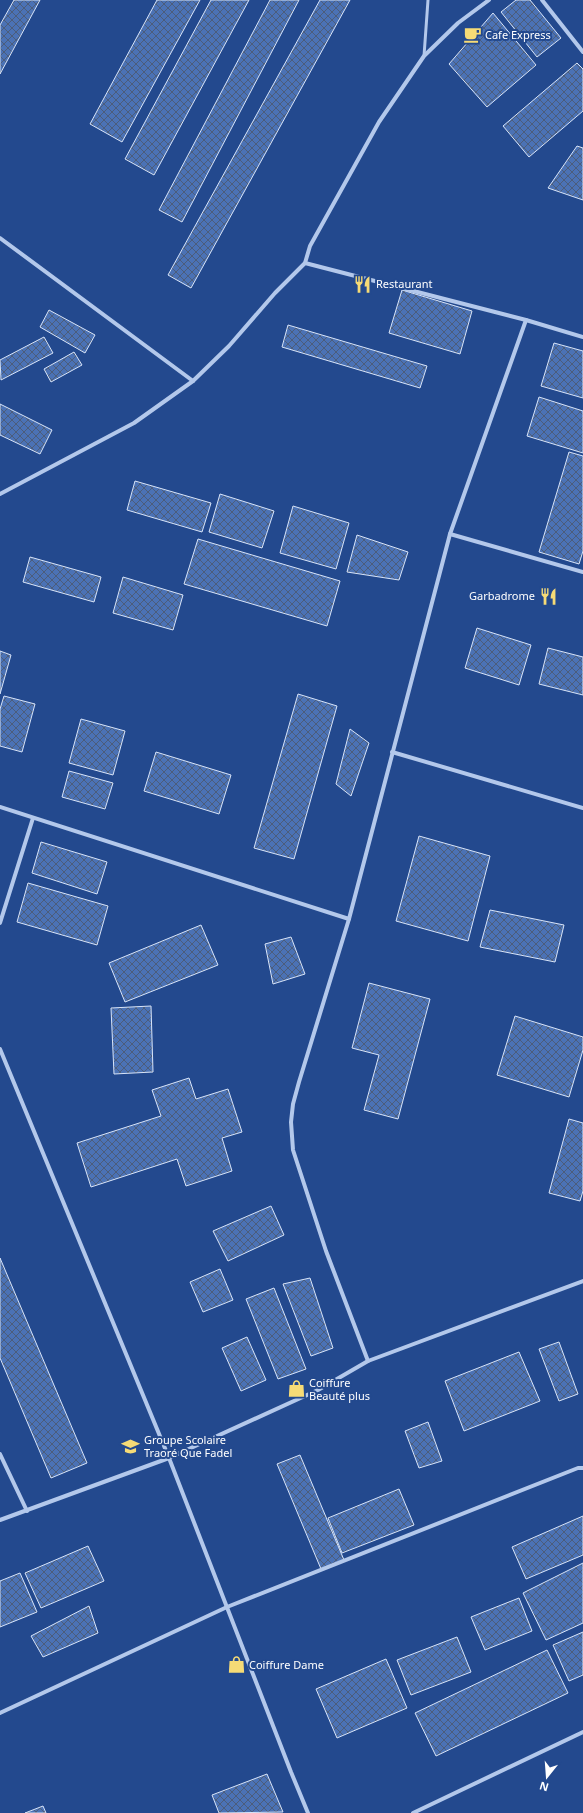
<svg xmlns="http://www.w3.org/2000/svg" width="583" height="1813" font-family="'Noto Sans',sans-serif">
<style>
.building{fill:url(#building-cross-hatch);stroke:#d8e4f8}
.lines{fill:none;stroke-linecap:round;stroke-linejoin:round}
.lane{stroke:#b3c8eb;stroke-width:3}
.street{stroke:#b3c8eb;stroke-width:4}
.labels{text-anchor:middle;stroke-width:4;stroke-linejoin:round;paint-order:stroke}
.poi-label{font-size:11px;fill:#fff;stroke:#23498e;text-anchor:start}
</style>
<defs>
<pattern id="building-cross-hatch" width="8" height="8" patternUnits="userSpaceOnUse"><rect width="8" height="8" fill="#4b72b5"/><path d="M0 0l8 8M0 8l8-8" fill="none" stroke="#4c5d7b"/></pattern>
</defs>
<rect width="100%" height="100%" fill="#23498e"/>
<g class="building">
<polygon points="14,0 40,0 0,74 0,25"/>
<polygon points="157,0 200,0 122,142 90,124"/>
<polygon points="211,0 249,0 154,175 125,159"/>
<polygon points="270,0 299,0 182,222 159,210"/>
<polygon points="320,0 350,0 191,288 168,275"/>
<polygon points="516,0 530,0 561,38 537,57 501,12"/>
<polygon points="493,13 536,65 487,107 449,64"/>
<polygon points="577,63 583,69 583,111 529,157 503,126"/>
<polygon points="577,146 583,148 583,200 548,188"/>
<polygon points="402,290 472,311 460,354 389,333"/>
<polygon points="49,310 95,335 85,353 40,327"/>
<polygon points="288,325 427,366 420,388 282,347"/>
<polygon points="44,337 53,353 1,380 0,360"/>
<polygon points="554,343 583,351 583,398 541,386"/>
<polygon points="74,352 82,365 51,382 44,369"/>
<polygon points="539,397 583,411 583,453 527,436"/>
<polygon points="0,404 52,430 40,454 0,435"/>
<polygon points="569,452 583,456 583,551 579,564 539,552"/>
<polygon points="135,481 211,503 202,532 127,510"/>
<polygon points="220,494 274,511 262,548 209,532"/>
<polygon points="293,506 349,523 336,569 280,553"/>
<polygon points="357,535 408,552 399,580 347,572"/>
<polygon points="198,539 340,581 327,626 184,584"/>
<polygon points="30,557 101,577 94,602 23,582"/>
<polygon points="123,577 183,595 173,630 113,613"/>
<polygon points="477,628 531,645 519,685 465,668"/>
<polygon points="548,648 583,657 583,695 539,684"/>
<polygon points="0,651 11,655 0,694"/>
<polygon points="298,694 337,706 294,859 254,848"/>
<polygon points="4,696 35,704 22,752 0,746 0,709"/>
<polygon points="81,719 125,731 113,775 69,763"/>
<polygon points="350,729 369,743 351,796 336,784"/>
<polygon points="156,752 231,775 219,814 144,791"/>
<polygon points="69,771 113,783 105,809 62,797"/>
<polygon points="419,836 490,856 468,941 396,921"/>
<polygon points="41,842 107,862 97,894 32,873"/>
<polygon points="28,883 108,906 97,945 17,922"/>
<polygon points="490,910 564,925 555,962 480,947"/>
<polygon points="201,925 218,965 125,1002 109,963"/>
<polygon points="291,937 305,974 273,984 265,944"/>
<polygon points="369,983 430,999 398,1119 364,1110 379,1055 352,1048"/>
<polygon points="151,1006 153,1072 114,1074 111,1008"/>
<polygon points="515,1016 583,1037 583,1050 569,1097 497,1075"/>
<polygon points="189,1078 196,1099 228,1089 242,1132 222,1138 232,1171 186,1186 177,1159 91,1187 77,1143 161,1116 152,1090"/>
<polygon points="569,1119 583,1123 583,1191 580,1201 549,1193"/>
<polygon points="271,1206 284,1235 228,1261 213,1231"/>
<polygon points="0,1258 87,1463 51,1478 0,1358"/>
<polygon points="220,1269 233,1300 203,1312 190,1282"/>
<polygon points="310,1278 333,1348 311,1356 283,1284"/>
<polygon points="274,1288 306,1369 278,1379 246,1299"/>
<polygon points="247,1337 266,1380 241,1391 222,1348"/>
<polygon points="559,1342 578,1394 559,1401 539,1349"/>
<polygon points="519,1352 540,1401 464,1431 445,1381"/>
<polygon points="428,1422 442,1461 419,1468 405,1431"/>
<polygon points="300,1455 344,1560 321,1569 277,1464"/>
<polygon points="399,1489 414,1525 342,1553 328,1518"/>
<polygon points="583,1516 583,1555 526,1579 512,1547"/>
<polygon points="88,1546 104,1581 41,1608 25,1573"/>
<polygon points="583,1563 583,1623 546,1640 523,1593"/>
<polygon points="20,1573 37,1612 0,1627 0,1581"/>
<polygon points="519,1598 532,1631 485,1650 471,1617"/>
<polygon points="89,1606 98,1633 43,1657 31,1636"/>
<polygon points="583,1632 583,1675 569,1681 553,1645"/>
<polygon points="457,1637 471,1672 411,1695 397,1660"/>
<polygon points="547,1650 568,1693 436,1756 415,1713"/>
<polygon points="386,1659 407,1708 337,1738 316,1689"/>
<polygon points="267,1774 283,1812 219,1813 212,1795"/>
<polygon points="43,1806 46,1813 25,1813"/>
</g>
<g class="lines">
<polyline class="lane" points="424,56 428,0"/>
<g class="street">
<polyline points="542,0 583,52"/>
<polyline points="0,238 193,381"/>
<polyline points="305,263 526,320 583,337"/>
<polyline points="0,494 134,423 193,381 229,346 275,293 305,263 310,246 379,122 424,56 458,23 489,0"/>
<polyline points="450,534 583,572"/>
<polyline points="392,752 583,808"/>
<polyline points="0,807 349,919 450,534 526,320"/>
<polyline points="349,919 299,1082 293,1104 291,1122 293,1150 326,1251 368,1361"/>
<polyline points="0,923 33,818"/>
<polyline points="0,1049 169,1458 291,1772 308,1813"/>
<polyline points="0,1454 27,1511"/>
<polyline points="0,1520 169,1458 318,1390 368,1361 583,1281"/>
<polyline points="0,1713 227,1607 578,1468 583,1468"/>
<polyline points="413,1813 583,1732"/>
</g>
</g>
<defs>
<symbol id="cafe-bare" viewBox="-9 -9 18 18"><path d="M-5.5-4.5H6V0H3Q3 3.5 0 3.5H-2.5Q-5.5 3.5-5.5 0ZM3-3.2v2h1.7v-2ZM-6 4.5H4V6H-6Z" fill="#f6db76" stroke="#23498e" stroke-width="2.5" paint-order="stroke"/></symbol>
<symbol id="restaurant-bare" viewBox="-9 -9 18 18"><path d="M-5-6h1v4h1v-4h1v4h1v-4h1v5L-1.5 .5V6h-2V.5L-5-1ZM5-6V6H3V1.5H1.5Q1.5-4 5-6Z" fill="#f6db76" stroke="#23498e" stroke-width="2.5" paint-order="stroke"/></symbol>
<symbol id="shop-bare" viewBox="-9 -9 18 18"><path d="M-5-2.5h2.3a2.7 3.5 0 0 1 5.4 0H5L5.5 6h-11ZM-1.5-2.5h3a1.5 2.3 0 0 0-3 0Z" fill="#f6db76" stroke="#23498e" stroke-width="2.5" paint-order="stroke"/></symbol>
<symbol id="school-bare" viewBox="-9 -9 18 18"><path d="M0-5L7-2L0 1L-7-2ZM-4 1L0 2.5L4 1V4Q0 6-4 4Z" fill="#f6db76" stroke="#23498e" stroke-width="2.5" paint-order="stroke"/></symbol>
</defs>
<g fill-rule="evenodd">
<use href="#cafe-bare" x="460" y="22" width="25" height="25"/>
<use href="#restaurant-bare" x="350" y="272" width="25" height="25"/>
<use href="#restaurant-bare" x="536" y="584" width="25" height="25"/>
<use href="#shop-bare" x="284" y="1376" width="25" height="25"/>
<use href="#school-bare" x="118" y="1434" width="25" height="25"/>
<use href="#shop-bare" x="224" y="1652" width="25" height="25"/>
</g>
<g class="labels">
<g class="poi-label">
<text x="485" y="39">Cafe Express</text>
<text x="376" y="288">Restaurant</text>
<text x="535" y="600" text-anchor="end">Garbadrome</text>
<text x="309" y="1387">Coiffure<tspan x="309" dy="13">Beauté plus</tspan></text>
<text x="144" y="1444">Groupe Scolaire<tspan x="144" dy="13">Traoré Que Fadel</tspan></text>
<text x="249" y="1669">Coiffure Dame</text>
</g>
</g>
<g transform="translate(547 1777) rotate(197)" stroke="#23498e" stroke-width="3" paint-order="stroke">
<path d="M0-3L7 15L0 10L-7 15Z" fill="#ffffff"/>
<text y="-6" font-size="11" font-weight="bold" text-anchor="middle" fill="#ffffff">N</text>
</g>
</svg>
